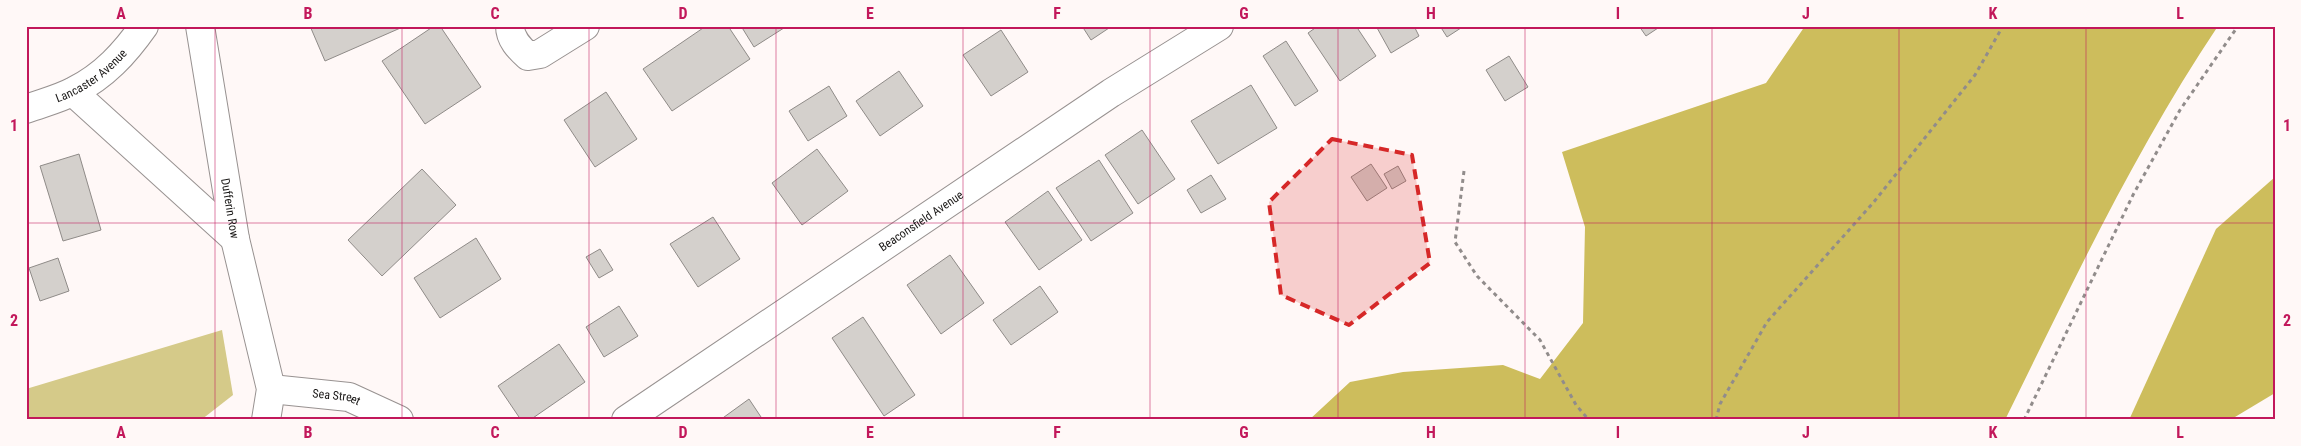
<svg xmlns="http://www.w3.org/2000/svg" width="2301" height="446" font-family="'Roboto Condensed',sans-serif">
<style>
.green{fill:#d5ca89}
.forest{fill:#cdbd5c}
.building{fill:#d4d0cc;stroke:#8f8b88}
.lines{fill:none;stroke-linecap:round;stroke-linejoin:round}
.minor-casing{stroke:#989291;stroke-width:30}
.path{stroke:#918c8b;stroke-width:3;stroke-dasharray:4 4;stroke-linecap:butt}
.minor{stroke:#fff;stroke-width:28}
.marked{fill:#d62828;fill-opacity:0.2;stroke:#d62828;stroke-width:4;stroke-dasharray:10 6;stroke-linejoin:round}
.grid{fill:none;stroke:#c2185b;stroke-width:1;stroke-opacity:0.55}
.labels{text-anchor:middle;stroke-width:4.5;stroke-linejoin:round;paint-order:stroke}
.street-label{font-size:12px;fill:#1a1817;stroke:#fff8f7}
.neatline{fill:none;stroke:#c2185b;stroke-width:2}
.grid-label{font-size:16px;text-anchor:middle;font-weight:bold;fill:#c2185b}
</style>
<rect width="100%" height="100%" fill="#fff8f7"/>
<polygon class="green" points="222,330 233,395 201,420 26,420 26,389"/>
<g class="forest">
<path d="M1805 26H2218C2135 150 2071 286 2005 420H1309L1350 382 1403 372 1503 365 1540 379 1583 323 1585 227 1562 152 1766 83Z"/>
<polygon points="2275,177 2275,393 2230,420 2129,420 2216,229"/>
</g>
<g class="building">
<polygon points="310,26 405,26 325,61"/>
<polygon points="434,26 440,26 481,87 425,124 382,61"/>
<polygon points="706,26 728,26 750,59 672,111 643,69"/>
<polygon points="741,26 787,26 754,47"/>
<polygon points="1082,26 1112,26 1091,40"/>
<polygon points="1318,26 1356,26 1376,56 1340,81 1308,33"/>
<polygon points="1376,26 1414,26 1419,36 1391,53"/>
<polygon points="1440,26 1464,26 1447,37"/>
<polygon points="1639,26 1656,26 1658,28 1646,36"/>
<polygon points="1001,30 1028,72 991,96 963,55"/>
<polygon points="1286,41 1318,91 1295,106 1263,56"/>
<polygon points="1509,56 1528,87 1505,101 1486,70"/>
<polygon points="899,71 923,106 880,136 856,101"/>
<polygon points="1251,85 1277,128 1218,164 1191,121"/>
<polygon points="829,86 847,116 808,141 789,111"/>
<polygon points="606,92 637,139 595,167 564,120"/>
<polygon points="1142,130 1175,179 1138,204 1105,155"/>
<polygon points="817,149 848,191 802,225 772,183"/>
<polygon points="79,154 101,230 63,241 40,166"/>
<polygon points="1099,160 1133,213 1091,241 1056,188"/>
<polygon points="1371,164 1387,188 1367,201 1351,177"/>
<polygon points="1398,166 1406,181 1392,189 1384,174"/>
<polygon points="422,169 456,205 382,276 348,240"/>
<polygon points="1211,175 1226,199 1201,213 1187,190"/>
<polygon points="1048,191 1082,240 1039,270 1005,222"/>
<polygon points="713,217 740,259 698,287 670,244"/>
<polygon points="476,238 501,279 440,318 414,278"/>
<polygon points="600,249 613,270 599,278 586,257"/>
<polygon points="950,255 984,303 941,334 907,285"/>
<polygon points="58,258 69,291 40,301 29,268"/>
<polygon points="1040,286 1058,312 1011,345 993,320"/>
<polygon points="619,306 638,336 604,357 586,327"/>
<polygon points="863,317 915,395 884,416 832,338"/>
<polygon points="559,344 585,382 530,420 521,420 498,386"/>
<polygon points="749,399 763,420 720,420"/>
</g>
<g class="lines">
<defs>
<g id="minor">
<path id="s1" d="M200 26 235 239 271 389 266 420"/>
<path d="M510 26C510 39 519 48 528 56L540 54 585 26"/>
<polyline points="73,92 235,239"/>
<path id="s2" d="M26 109C42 103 59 99 74 91 104 76 125 53 144 26"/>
<path id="s3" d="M271 389 349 397 399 420"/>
<path id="s4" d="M626 420 1111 93 1219 26"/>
</g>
</defs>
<use href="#minor" class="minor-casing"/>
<g class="path">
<polyline points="1464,171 1455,242 1477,276 1540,340 1576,405 1589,420"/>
<polyline points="1716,420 1720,404 1767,322 1873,203 1975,75 2003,26"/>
<polyline points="2024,420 2133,195 2180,110 2238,26"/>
</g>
<use href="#minor" class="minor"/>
</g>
<path class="marked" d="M1332 139 1412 155 1430 263 1349 325 1281 295 1269 202Z"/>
<path class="grid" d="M215 26V420M402 26V420M589 26V420M776 26V420M963 26V420M1150 26V420M1338 26V420M1525 26V420M1712 26V420M1899 26V420M2086 26V420M26 223H2275"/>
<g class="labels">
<g class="street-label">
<text dy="4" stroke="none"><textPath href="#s2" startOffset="74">Lancaster Avenue</textPath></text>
<text dy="4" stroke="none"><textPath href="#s1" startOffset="185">Dufferin Row</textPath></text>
<text dy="4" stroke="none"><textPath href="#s4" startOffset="356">Beaconsfield Avenue</textPath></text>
<text dy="4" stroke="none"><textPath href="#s3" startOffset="66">Sea Street</textPath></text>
</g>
</g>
<rect width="2301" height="446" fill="none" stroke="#fff8f7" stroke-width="55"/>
<rect x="28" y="28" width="2246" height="390" class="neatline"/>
<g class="grid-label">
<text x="121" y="19">A</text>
<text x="308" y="19">B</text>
<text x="495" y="19">C</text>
<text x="683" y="19">D</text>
<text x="870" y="19">E</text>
<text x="1057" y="19">F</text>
<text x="1244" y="19">G</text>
<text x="1431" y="19">H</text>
<text x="1618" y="19">I</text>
<text x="1806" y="19">J</text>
<text x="1993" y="19">K</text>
<text x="2180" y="19">L</text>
<text x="14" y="131">1</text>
<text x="2287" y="131">1</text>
<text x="14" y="326">2</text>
<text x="2287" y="326">2</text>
<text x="121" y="438">A</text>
<text x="308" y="438">B</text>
<text x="495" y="438">C</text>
<text x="683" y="438">D</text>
<text x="870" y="438">E</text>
<text x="1057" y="438">F</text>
<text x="1244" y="438">G</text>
<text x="1431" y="438">H</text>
<text x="1618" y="438">I</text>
<text x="1806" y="438">J</text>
<text x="1993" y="438">K</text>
<text x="2180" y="438">L</text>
</g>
</svg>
